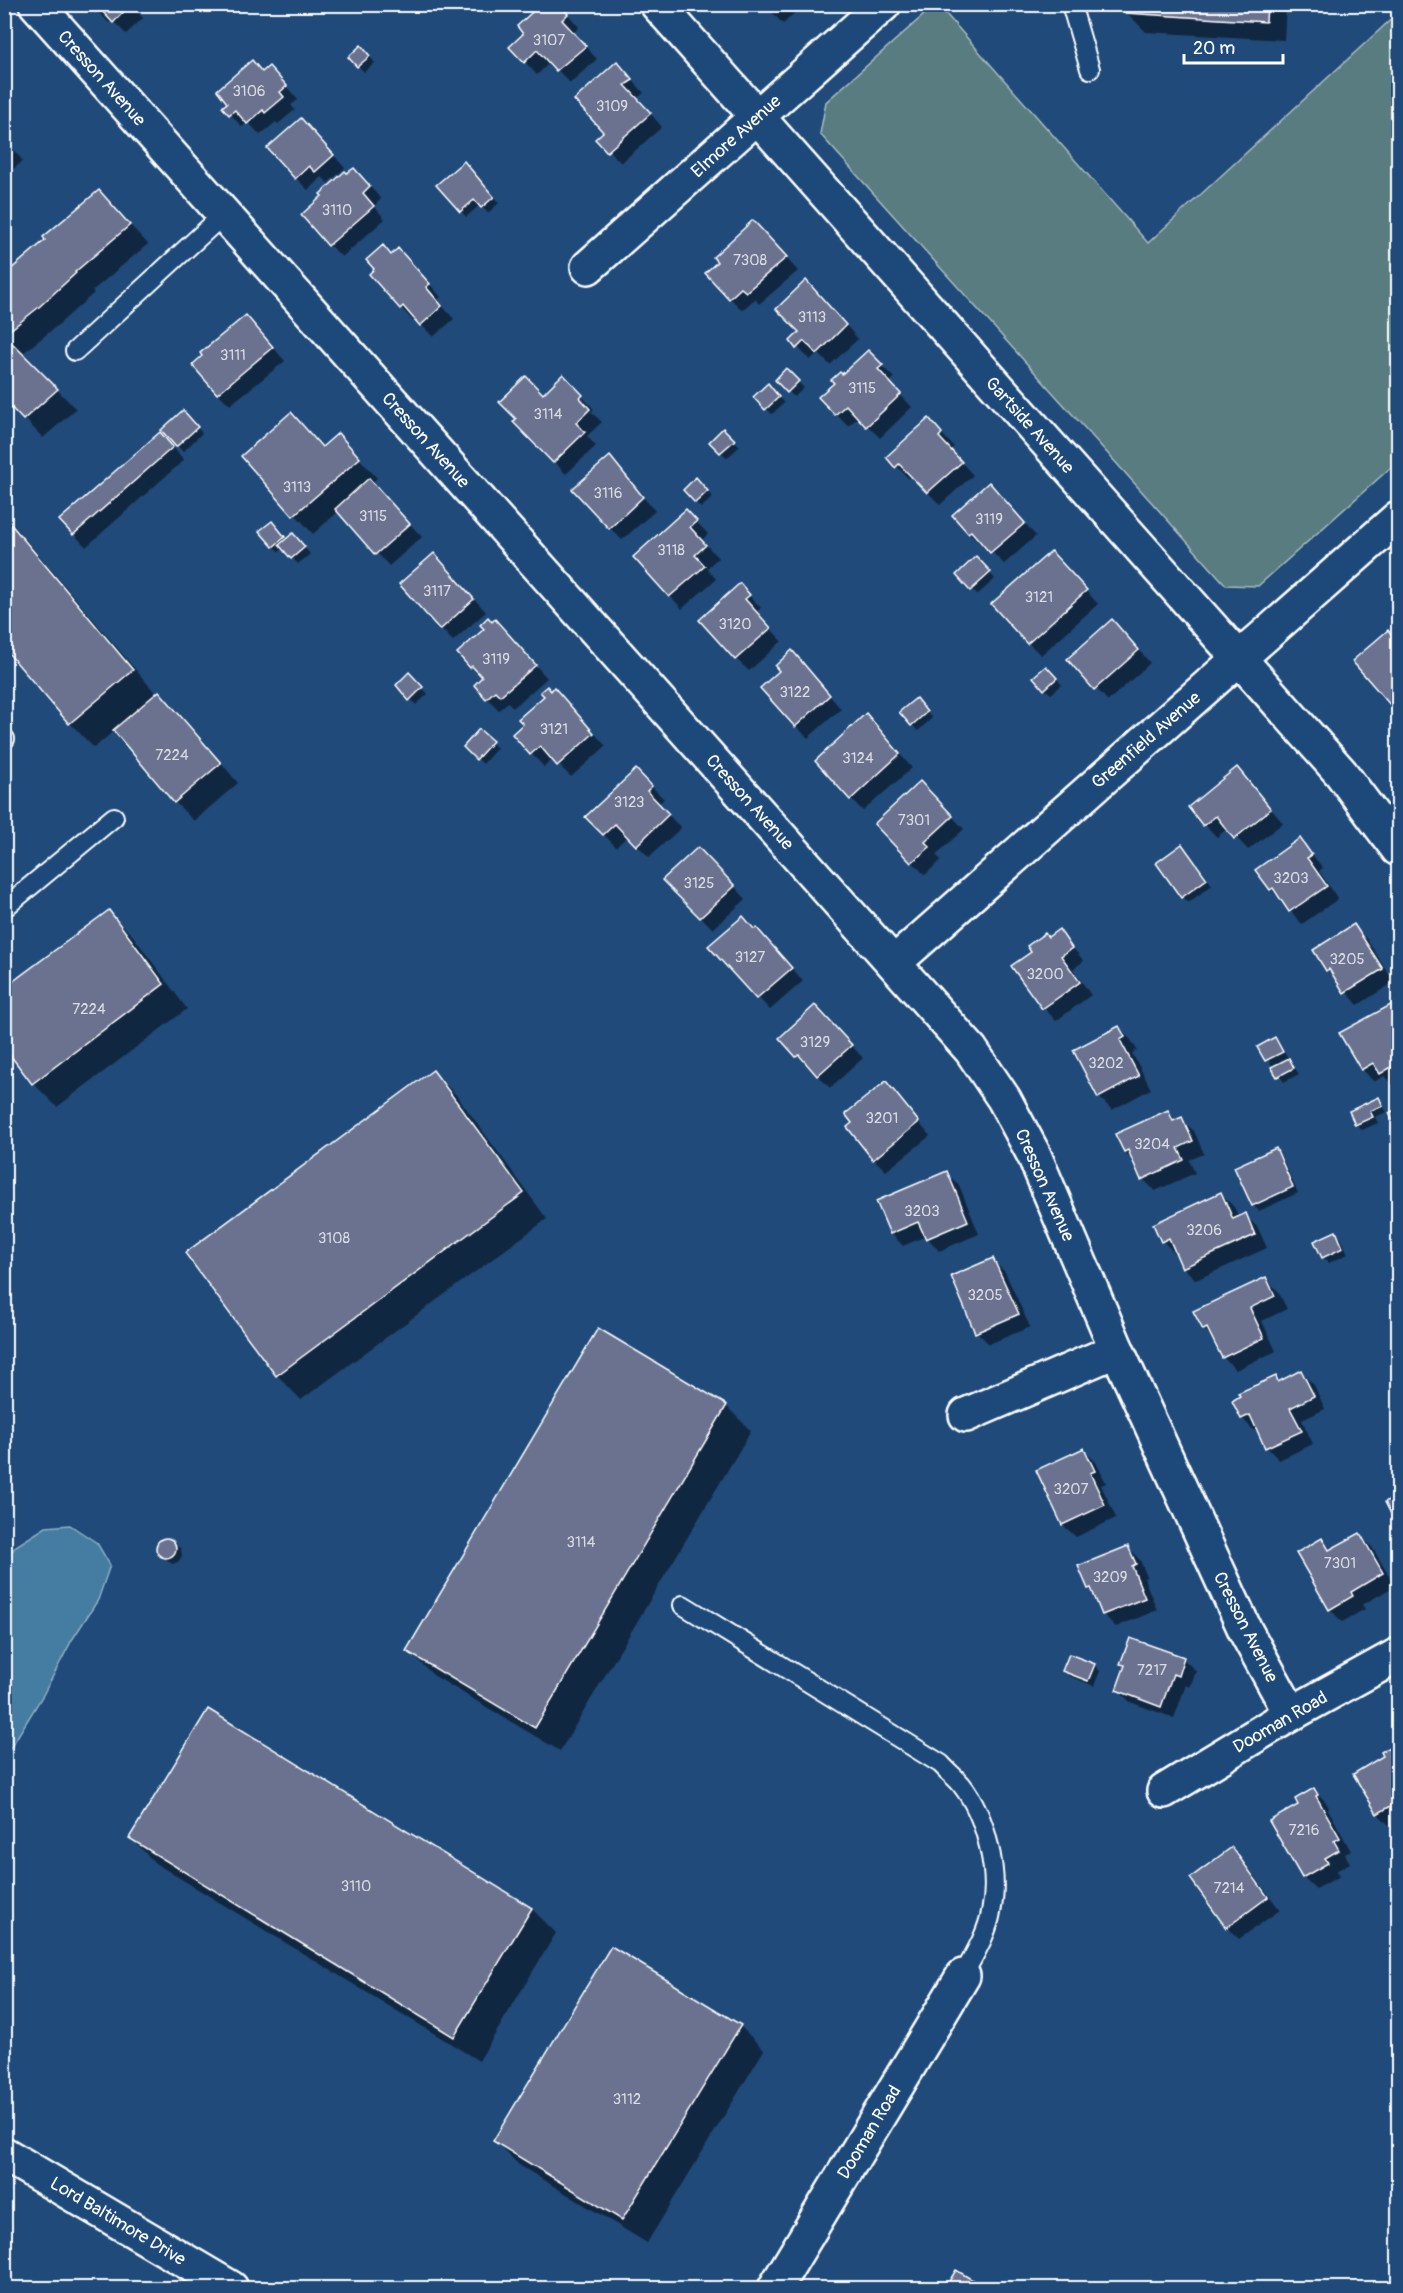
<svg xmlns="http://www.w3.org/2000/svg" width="1403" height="2293" font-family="Pangolin,sans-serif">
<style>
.green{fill:#587b80;stroke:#acbdc0;stroke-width:1.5}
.water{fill:#457ca1;stroke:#8fb0c7;stroke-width:1.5}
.shadow{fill:#0007}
.building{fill:#6b728f;stroke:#fff;stroke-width:1.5}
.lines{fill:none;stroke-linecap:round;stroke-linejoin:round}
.lane-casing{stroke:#fff;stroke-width:22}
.street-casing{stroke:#fff;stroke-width:38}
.secondary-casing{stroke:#fff;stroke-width:38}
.lane{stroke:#1f4a7a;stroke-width:18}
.street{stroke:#1f4a7a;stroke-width:33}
.secondary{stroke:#1f4a7a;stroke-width:33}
.labels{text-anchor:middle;stroke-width:4.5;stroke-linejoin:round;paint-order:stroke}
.number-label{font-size:15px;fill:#dadce3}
.street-label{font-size:18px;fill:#fff;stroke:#1f4a7a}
</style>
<rect width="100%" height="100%" fill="#1f4a7a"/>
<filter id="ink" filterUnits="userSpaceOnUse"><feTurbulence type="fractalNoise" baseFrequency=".0167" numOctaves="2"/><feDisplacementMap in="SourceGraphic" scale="12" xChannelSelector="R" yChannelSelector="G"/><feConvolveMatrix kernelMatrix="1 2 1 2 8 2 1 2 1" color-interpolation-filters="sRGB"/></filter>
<g filter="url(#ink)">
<polygon class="green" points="935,5 938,5 1148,243 1398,13 1398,461 1258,586 1226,585 820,134 826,102"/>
<polygon class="water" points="70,1525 97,1543 110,1565 98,1600 72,1640 43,1695 5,1757 5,1560 16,1546 46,1527"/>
<g class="shadow">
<polygon points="90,4 130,4 143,18 126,34 112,20 109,23"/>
<polygon points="496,4 505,4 500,9"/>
<polygon points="559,4 579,27 573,33 597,59 570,83 550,62 537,75 525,62"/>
<polygon points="764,4 804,4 783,24"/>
<polygon points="1127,4 1286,4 1284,40 1146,32 1127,13"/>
<polygon points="367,53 375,63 364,72 350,57"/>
<polygon points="263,73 281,80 298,100 291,105 295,110 278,124 276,122 260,135 248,122 242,127 224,107"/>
<polygon points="629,76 644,93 637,98 662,127 621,163 598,139 605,132 576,100"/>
<polygon points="313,132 345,168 328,183 322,177 308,190 296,178"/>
<polygon points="4,139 23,161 4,177"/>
<polygon points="469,169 499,203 488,213 480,205 466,217 461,211"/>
<polygon points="366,182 381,199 374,206 385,219 342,257 329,245"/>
<polygon points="99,192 148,244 92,291 94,293 58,325 22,354 76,409 43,438 4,397 4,275"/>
<polygon points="765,235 798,271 759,304 755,299 742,310 730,298"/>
<polygon points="391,256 411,263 441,297 437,300 454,319 433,337 416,319 413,321 401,308 371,274"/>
<polygon points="819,294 858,339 830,365 818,353 810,360 792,341 801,333"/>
<polygon points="258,330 285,361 230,405 218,393"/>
<polygon points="868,352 894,378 889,383 912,407 880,438 859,417 848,426 836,414 842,376"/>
<polygon points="786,370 804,388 794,397 777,380"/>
<polygon points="563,377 594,409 591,412 602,422 587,436 596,446 566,474 515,422"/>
<polygon points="768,386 784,403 772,414 755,397"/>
<polygon points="291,414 324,448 338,435 377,478 372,483 422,537 389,566 339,511 313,534 243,456"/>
<polygon points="189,418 202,433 183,452 163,430"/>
<polygon points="723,430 740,446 727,458 711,442"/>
<polygon points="941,433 954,447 950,450 973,475 940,505 912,475 909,479 888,457"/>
<polygon points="172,446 184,460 86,547 74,534"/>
<polygon points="610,458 655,511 622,540 610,528"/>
<polygon points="702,485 713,497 701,508 685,490"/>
<polygon points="1002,497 1036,536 1004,564 983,543 981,544 969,532"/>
<polygon points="686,511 708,534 702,540 718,558 707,568 716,579 682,609 635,557"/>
<polygon points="4,514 157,695 159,693 178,711 238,783 194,821 175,802 115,730 94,748 70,723 4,645"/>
<polygon points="278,529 287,540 299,541 310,554 298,564 284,548 279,552 274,546"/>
<polygon points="976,559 995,579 977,595 958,575"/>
<polygon points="1063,565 1098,604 1041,655 1028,643"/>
<polygon points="446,567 486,612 453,641 441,629"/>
<polygon points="739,585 761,608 756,612 782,641 749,671 736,659"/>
<polygon points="1388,632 1398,643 1398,712 1354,661"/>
<polygon points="507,633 547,678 513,708 508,702 499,710 487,698 483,679 459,653"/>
<polygon points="1124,633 1150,663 1108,701 1069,659"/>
<polygon points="804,665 841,709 808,738 796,726 781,671"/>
<polygon points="1052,673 1062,685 1051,694 1045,689"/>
<polygon points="409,674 428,694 416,705 398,685"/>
<polygon points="566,702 606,746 571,777 553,759 544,767 514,735 525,724"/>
<polygon points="922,706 932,718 918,731 901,713"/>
<polygon points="866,715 912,768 863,811 851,799"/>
<polygon points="479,731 497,748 483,764 465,747"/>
<polygon points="1237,769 1283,823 1248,850 1228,828 1217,837 1205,825"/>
<polygon points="636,771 664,799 658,804 681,828 649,857 628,836 616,847 587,817"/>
<polygon points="932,795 964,829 936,855 941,860 925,875 876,824"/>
<polygon points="1300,840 1323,868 1319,871 1338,899 1302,924 1271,889"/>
<polygon points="1188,852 1212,885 1188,903 1182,897"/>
<polygon points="711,861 746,899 713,929 664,880"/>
<polygon points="109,912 133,936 187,1009 57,1107 33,1083"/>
<polygon points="1354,926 1366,938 1394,982 1358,1005 1327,970"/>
<polygon points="755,931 769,942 803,981 770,1010 710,946"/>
<polygon points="1058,931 1084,961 1073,969 1091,995 1056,1021 1044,1008 1013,967"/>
<polygon points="1398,1003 1398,1082 1393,1085 1384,1076 1374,1082 1362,1069 1341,1033"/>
<polygon points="828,1020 863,1058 830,1088 781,1038"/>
<polygon points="1119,1028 1131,1040 1137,1050 1132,1053 1151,1089 1112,1110 1099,1097"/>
<polygon points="1275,1039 1299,1074 1284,1082 1259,1047"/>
<polygon points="433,1072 457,1096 547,1219 301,1400 277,1375"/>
<polygon points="886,1083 930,1136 886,1171 874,1159"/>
<polygon points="1378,1099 1387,1112 1375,1117 1378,1123 1362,1130 1356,1124"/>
<polygon points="1168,1112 1177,1121 1181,1119 1194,1131 1204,1154 1189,1160 1195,1173 1155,1191 1143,1179 1135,1162 1125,1152"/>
<polygon points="1275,1150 1281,1156 1298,1193 1259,1211 1253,1205"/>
<polygon points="946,1173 959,1185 979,1234 939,1251 926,1236 903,1246 891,1233"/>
<polygon points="1221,1194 1234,1207 1239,1218 1245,1215 1258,1228 1267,1248 1196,1280 1184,1268 1177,1253 1175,1254 1163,1241 1155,1225"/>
<polygon points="1335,1233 1341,1238 1348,1254 1329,1263 1323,1257"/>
<polygon points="992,1260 1005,1272 1030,1327 989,1344 977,1332"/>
<polygon points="1266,1279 1278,1291 1287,1309 1262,1321 1276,1351 1236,1370 1223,1357 1215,1340 1204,1329"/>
<polygon points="1301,1372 1314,1385 1325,1409 1302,1420 1313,1444 1279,1460 1267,1447 1258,1429 1254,1431 1242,1418 1275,1378 1280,1382"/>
<polygon points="726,1406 751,1431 560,1751 433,1675 408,1650"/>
<polygon points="1084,1450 1096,1462 1106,1483 1101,1485 1116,1518 1076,1537 1063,1525 1038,1470"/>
<polygon points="1360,1535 1372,1547 1395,1586 1362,1605 1365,1609 1342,1622 1330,1609 1322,1540 1332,1550"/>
<polygon points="168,1539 181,1549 182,1556 178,1562 172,1564 159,1553 158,1546 161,1540"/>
<polygon points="1128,1548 1140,1560 1147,1577 1144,1578 1157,1610 1116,1627 1103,1614 1096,1595 1089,1589"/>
<polygon points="1183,1659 1196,1671 1190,1687 1186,1685 1174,1718 1130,1702 1118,1690 1126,1667 1122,1663"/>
<polygon points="1094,1665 1100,1671 1094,1686 1069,1676 1064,1671"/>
<polygon points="209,1711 532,1909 556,1933 479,2061 155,1863 131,1838"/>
<polygon points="1397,1744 1398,1821 1390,1826 1378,1814 1355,1774 1385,1757 1383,1753"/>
<polygon points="1314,1790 1326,1802 1329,1808 1328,1809 1351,1851 1345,1854 1350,1863 1336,1871 1340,1876 1316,1889 1303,1877 1300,1806"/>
<polygon points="1232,1849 1244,1862 1280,1910 1239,1939 1227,1927"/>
<polygon points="740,2026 764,2050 647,2243 519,2165 495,2141"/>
</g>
<g class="building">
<polygon points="88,4 131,4 113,23 99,8 95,12"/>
<polygon points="541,4 560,4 568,14 562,20 586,46 556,71 537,50 524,63 509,47 523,34 517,26"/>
<polygon points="1126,4 1267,4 1266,22 1125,13"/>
<polygon points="361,45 370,56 357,67 348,57"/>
<polygon points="252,60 262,72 269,66 287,86 280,92 284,97 265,113 263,110 247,124 235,110 229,115 222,107 227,103 217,90"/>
<polygon points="617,61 633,80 625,85 651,113 607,152 595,139 603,132 574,100"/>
<polygon points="301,118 334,155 315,172 309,166 295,179 267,148"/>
<polygon points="464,161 494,197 481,208 474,200 460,212 436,185"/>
<polygon points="354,168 370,186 363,193 374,206 328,246 301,215 322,196 320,194 345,171 347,173"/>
<polygon points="99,190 130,225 75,272 76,273 39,307 4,335 4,273 9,269 10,270 45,240 43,237"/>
<polygon points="753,220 787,257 746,292 741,288 729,299 705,273 717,262 713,257"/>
<polygon points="383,245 391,255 398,248 430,284 426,287 442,306 420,326 403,306 400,309 369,274 374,269 366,260"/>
<polygon points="806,280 846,325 817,354 804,341 796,349 790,341 799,332 776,309"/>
<polygon points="246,315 273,347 217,394 192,365 202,356 200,353"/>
<polygon points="4,335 58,389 23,420 4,400"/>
<polygon points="868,350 883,365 878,369 901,394 866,427 846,405 835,415 818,397 834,383 831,380 840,372 842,374"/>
<polygon points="786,368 799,381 787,393 775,380"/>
<polygon points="563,374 583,395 580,398 590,409 576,423 585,432 553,463 513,422 516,419 499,402 526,376 543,394"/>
<polygon points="768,383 779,397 765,410 753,397"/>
<polygon points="183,410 198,427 176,447 161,430"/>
<polygon points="291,412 322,447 338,433 360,458 293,516 241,456"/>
<polygon points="929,418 942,433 939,437 962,462 927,493 899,464 895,468 886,457"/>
<polygon points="723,428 735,440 720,453 709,442"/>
<polygon points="160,432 173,447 73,535 59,520"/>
<polygon points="610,456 643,497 609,529 572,489"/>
<polygon points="696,477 708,491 695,503 683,490"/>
<polygon points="369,478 410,524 375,555 335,509"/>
<polygon points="989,482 1025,523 990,553 971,531 968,533 952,515"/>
<polygon points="686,509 697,521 690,527 706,545 695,555 705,566 669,597 633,557"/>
<polygon points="4,516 133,670 69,724 4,648"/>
<polygon points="272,521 285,537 273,547 259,531"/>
<polygon points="293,533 305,547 291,559 279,545"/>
<polygon points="1051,551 1087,590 1027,644 991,604"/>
<polygon points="434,553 474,599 440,630 399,584"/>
<polygon points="976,556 991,572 970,591 956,575"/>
<polygon points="740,583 750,595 745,599 771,628 735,660 699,620"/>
<polygon points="488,617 492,622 495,619 536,665 500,696 495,691 486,699 474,685 482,677 472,666 470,668 457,653 484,629 480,625"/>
<polygon points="1112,619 1139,650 1094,690 1067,659"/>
<polygon points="1388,630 1398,643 1398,702 1392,707 1352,661"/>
<polygon points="792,650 830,695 795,727 760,688 779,671 775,666"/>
<polygon points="1046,666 1057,678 1044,690 1033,677"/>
<polygon points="409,672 423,687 409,701 396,685"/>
<polygon points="547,686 551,691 554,687 594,733 557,766 540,746 530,755 512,734 523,724 518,719 544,696 540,692"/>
<polygon points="159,691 221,763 174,803 113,730"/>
<polygon points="916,698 927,712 911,726 899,712"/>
<polygon points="866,713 900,754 850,800 815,761"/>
<polygon points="479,729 493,741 476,760 463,747"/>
<polygon points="1237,767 1271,809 1234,839 1216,816 1203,826 1188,807"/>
<polygon points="636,769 652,786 647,791 669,814 636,846 615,824 603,835 585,817"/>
<polygon points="920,781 953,816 925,842 930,847 911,863 874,824"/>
<polygon points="1300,838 1312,855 1307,858 1327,886 1289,912 1273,888 1270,890 1255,870"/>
<polygon points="1182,844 1207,879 1181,898 1156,863"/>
<polygon points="698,847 735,886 700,918 662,880"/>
<polygon points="109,910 164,984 32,1084 4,1047 4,988"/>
<polygon points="743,916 754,929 757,928 792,968 756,999 708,946"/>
<polygon points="1354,924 1383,969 1344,993 1329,969 1326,971 1313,950"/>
<polygon points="1059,929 1072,948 1061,956 1080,982 1042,1009 1011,966 1031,952 1027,946 1045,933 1048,937"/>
<polygon points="1398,1001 1398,1063 1380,1074 1373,1063 1361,1070 1339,1033"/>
<polygon points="815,1005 852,1045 817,1076 799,1055 796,1057 779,1038"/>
<polygon points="1119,1026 1125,1037 1120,1040 1139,1076 1098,1098 1073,1050"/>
<polygon points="1275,1037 1283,1052 1265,1061 1257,1047"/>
<polygon points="1289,1058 1294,1068 1277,1077 1271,1067"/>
<polygon points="433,1070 524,1193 276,1376 185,1253"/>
<polygon points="886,1081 919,1122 873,1160 847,1127 852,1123 845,1114"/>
<polygon points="1379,1097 1383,1106 1370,1111 1373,1117 1355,1125 1349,1111"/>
<polygon points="1398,1108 1398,1130 1389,1113"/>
<polygon points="1168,1110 1173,1121 1182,1117 1193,1141 1178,1148 1184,1160 1141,1180 1128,1150 1124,1152 1115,1134"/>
<polygon points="1276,1148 1293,1187 1252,1206 1234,1167"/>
<polygon points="947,1171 968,1221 926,1239 918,1222 890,1234 876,1201"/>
<polygon points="1221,1192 1233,1219 1246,1213 1255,1235 1182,1268 1169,1238 1161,1242 1153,1224"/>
<polygon points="1336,1231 1343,1248 1322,1258 1314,1241"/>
<polygon points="993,1258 1019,1314 975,1333 951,1276"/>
<polygon points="1266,1277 1275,1296 1250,1308 1264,1338 1222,1358 1207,1328 1203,1330 1193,1311"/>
<polygon points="598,1328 727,1405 535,1728 406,1651"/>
<polygon points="1301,1370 1314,1396 1290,1408 1302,1431 1265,1448 1250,1415 1241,1419 1232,1401 1240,1396 1238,1393 1276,1376 1278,1382"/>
<polygon points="1084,1448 1095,1471 1090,1473 1105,1505 1062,1525 1036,1470"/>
<polygon points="1398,1495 1398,1528 1385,1502"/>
<polygon points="1360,1533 1383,1573 1351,1592 1353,1596 1329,1610 1296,1553 1322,1538 1329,1550"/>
<circle cx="166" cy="1548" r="10"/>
<polygon points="1128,1546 1136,1564 1132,1566 1145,1598 1102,1615 1091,1588 1088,1589 1078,1566"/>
<polygon points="1130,1638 1184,1657 1178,1676 1173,1674 1161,1707 1116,1690 1125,1665 1120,1664"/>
<polygon points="1069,1654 1095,1664 1088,1681 1062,1671"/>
<polygon points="208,1709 532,1908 454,2037 129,1838"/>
<polygon points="1397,1742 1398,1802 1377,1814 1353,1774 1383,1756 1381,1752"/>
<polygon points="1314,1788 1318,1795 1316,1796 1340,1838 1334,1841 1339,1850 1325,1858 1328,1863 1302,1878 1269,1821 1298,1805 1295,1799"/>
<polygon points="1232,1847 1268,1897 1226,1928 1190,1878"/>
<polygon points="611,1946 741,2025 622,2220 493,2141"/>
<polygon points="956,2270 986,2288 945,2288"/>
</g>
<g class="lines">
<defs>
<g id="lane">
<polyline points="1071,4 1090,69"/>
<polyline points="75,351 224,214"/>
<polyline points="4,738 5,739"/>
<polyline points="4,908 114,817"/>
<path d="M683 1605 941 1764C947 1771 955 1777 961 1784 986 1815 1000 1874 991 1912 987 1935 973 1956 963 1976"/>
</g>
<g id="street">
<polyline points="36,4 971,1050 1004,1099 1034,1155 1117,1350 1246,1632 1291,1714"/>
<polyline points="657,4 1341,773 1398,849"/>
<polyline points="588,267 884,4"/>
<polyline points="894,963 1398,518"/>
<polyline points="966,1415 1117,1350"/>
<polyline points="1164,1791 1291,1714 1398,1655"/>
<polyline points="775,2288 963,1976"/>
</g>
<polyline id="secondary" points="4,2154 231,2288"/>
</defs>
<use href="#lane" class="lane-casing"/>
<use href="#street" class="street-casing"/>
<use href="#secondary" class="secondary-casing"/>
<use href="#lane" class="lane"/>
<use href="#street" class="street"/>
<use href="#secondary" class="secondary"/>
</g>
</g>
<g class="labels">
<g class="number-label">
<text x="549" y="45">3107</text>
<text x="249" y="96">3106</text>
<text x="612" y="111">3109</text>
<text x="337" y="215">3110</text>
<text x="750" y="265">7308</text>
<text x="812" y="322">3113</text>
<text x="233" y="360">3111</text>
<text x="862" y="393">3115</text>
<text x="548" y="419">3114</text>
<text x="297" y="492">3113</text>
<text x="608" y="498">3116</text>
<text x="373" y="521">3115</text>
<text x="989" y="524">3119</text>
<text x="671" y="555">3118</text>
<text x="437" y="596">3117</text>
<text x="1039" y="602">3121</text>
<text x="735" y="629">3120</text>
<text x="496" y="664">3119</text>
<text x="795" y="697">3122</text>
<text x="554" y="734">3121</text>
<text x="172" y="760">7224</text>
<text x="858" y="763">3124</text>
<text x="629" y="807">3123</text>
<text x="914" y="825">7301</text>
<text x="1291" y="883">3203</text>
<text x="699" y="888">3125</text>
<text x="750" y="962">3127</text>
<text x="1347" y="964">3205</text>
<text x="1045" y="979">3200</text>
<text x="89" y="1014">7224</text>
<text x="815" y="1047">3129</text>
<text x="1106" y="1068">3202</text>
<text x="882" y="1123">3201</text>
<text x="1152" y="1149">3204</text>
<text x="922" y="1216">3203</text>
<text x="1204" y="1235">3206</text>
<text x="334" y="1243">3108</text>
<text x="985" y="1300">3205</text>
<text x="1071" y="1494">3207</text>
<text x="581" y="1547">3114</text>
<text x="1340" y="1568">7301</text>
<text x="1110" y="1582">3209</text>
<text x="1152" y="1675">7217</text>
<text x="1304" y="1835">7216</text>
<text x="356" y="1891">3110</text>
<text x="1229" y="1893">7214</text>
<text x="627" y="2104">3112</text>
</g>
<g class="street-label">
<text transform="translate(102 78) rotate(48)" y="6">Cresson Avenue</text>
<text transform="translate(736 136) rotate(-42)" y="6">Elmore Avenue</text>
<text transform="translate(1030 425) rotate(48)" y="6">Gartside Avenue</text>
<text transform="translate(426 440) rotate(48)" y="6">Cresson Avenue</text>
<text transform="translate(1146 740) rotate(-41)" y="6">Greenfield Avenue</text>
<text transform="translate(750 802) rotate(48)" y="6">Cresson Avenue</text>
<text transform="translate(1045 1185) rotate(66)" y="6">Cresson Avenue</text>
<text transform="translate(1246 1627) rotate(63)" y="6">Cresson Avenue</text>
<text transform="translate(1280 1722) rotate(-30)" y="6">Dooman Road</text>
<text transform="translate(869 2132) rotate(-59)" y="6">Dooman Road</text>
<text transform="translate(118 2221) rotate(31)" y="6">Lord Baltimore Drive</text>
</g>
</g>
<rect width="1403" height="2293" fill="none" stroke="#1f4a7a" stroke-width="24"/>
<rect x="12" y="12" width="1379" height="2269" fill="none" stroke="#fff" stroke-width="2" filter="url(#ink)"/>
<path d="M1184 54v9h99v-9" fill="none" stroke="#ffffff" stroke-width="3"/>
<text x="1193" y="54" font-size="18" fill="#ffffff" stroke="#1f4a7a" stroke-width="4.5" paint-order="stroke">20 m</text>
</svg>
